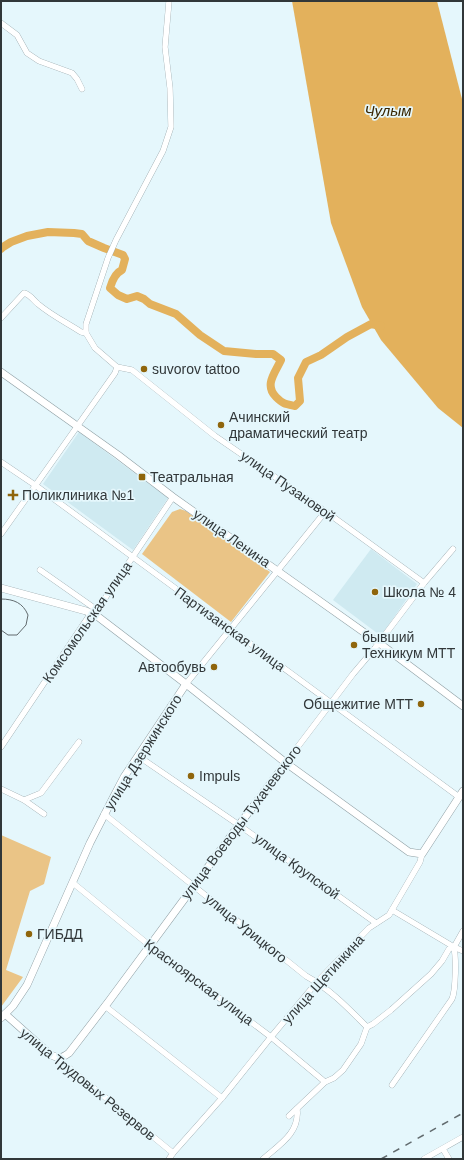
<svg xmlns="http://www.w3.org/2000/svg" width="464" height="1160" font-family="Helvetica,sans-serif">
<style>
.built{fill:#cfeaf1}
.green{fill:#eac486}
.water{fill:#e3b15c}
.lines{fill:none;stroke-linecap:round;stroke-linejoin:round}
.river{stroke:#e3b15c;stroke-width:8}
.minor-casing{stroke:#8f9fa4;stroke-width:6}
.major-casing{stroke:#8f9fa4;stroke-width:8}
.minor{stroke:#fff;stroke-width:5.5}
.major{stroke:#fff;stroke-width:7}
.tram{stroke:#626b6e;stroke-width:1}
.rail{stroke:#626b6e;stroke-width:1.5;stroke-dasharray:7 7;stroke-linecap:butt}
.poi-dot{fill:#8f650c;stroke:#e5f7fc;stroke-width:1.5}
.labels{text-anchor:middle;stroke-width:3.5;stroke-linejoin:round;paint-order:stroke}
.poi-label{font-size:14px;fill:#313739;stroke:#e5f7fc;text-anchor:start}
.street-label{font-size:14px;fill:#313739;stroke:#e5f7fc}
.water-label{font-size:15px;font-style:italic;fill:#392500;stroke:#e5f7fc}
</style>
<rect width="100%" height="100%" fill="#e5f7fc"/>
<g class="built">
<polygon points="79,432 168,498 133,550 43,484"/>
<polygon points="371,549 417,584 381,636 333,600"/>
</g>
<g class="green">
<polygon points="180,509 186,511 270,572 231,622 142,554 172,512"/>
<polygon points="1,835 51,857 44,884 30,891 6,970 23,977 1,1007"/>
</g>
<polygon class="water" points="292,1 437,1 463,103 463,428 438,408 381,340 362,307 331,223"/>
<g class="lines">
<path class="river" d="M1 249 3 247 11 242 27 236 48 232 74 233 82 234 88 241 104 248 123 255 125 259 122 270C115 273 112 281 110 288L118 295 127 299 137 296 144 299 150 304 176 314 200 335 224 351 256 354H273L281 360C275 373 264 385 276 397 283 404 285 404 295 406L300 401 298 378 306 362 321 355 347 337 371 324 381 326"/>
<defs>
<g id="minor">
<polyline points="169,1 165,47 170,88 171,127 163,151 116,240 108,258 86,324 86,333 95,348 117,367 132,370 215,436 329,514 424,583"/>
<polyline points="1,23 17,35 27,53 39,61 72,73 77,79 82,89"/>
<path d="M1 318 24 293C31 295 33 300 38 304 51 315 67 323 81 332L86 333"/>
<polyline points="1,462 35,485 459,797"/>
<polyline points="1,534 115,373 117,367"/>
<polyline points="40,570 97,610"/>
<polyline points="186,684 325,512"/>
<polyline points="1,747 91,613 97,610 173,497"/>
<polyline points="138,756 239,825 376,923"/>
<polyline points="286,763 290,757 353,674 375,648 424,583 453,549"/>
<polyline points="1,789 24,800 44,814"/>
<polyline points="24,800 41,793 79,742"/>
<path d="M104 814 306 976C330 989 348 1008 367 1027"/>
<polyline points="73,883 149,945 271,1037 325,1082"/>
<polyline points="392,910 454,947 463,951"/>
<polyline points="105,1006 222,1098"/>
<polyline points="57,1058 173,1153"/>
<path d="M392 1085 452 999C456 990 456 957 454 947"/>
<polyline points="289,1116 325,1082 334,1078 343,1070 361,1044 367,1027 373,1024 391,1010 431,974 442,961 449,949 454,947 463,931"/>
<polyline points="443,1149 449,1159"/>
<polyline points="169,1159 173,1153 222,1098 271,1037 317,982 369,928 389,915 420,862 422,854"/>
<path d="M263 1159C279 1145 300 1133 297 1109"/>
<polyline points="424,1159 463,1137"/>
</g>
<g id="major">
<polyline points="1,372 118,455 173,497 379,643 463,706"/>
<polyline points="1,588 86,611 97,616 186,684 286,763 409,852 422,854 463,791"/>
<path d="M5 1014 51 1055C59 1059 62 1058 69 1053L109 1001 239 825 286 763"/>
<polyline points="1,1018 13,1006 27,985 90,843 115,794 124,777 186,684"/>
</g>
</defs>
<use href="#minor" class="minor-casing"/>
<use href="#major" class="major-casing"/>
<use href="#minor" class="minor"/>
<use href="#major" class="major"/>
<path class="tram" d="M1 599C14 599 23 603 28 615L26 625 17 635H8L1 630"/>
<polyline class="rail" points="381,1159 463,1113"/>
</g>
<g class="poi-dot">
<circle cx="144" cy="369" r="4"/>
<circle cx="221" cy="425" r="4"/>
<rect x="138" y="473" width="8" height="8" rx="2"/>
<path d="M11 489h4v4h4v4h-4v4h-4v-4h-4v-4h4z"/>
<circle cx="375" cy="592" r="4"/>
<circle cx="354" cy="645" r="4"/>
<circle cx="214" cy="667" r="4"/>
<circle cx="421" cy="704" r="4"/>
<circle cx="191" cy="776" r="4"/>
<circle cx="29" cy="934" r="4"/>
</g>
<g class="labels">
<g class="poi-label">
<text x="152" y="374">suvorov tattoo</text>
<text x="229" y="422">Ачинский<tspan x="229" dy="16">драматический театр</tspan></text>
<text x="150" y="482">Театральная</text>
<text x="22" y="500">Поликлиника №1</text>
<text x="383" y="597">Школа № 4</text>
<text x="362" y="642">бывший<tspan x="362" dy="16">Техникум МТТ</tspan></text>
<text x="206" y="672" text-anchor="end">Автообувь</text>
<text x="413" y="709" text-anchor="end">Общежитие МТТ</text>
<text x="199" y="781">Impuls</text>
<text x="37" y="939">ГИБДД</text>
</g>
<g class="street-label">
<text transform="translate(288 486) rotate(35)" y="5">улица Пузановой</text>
<text transform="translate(232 538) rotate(35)" y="5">улица Ленина</text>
<text transform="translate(87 622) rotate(-55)" y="5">Комсомольская улица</text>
<text transform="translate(230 629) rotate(36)" y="5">Партизанская улица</text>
<text transform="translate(143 752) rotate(-58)" y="5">улица Дзержинского</text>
<text transform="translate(241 822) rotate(-53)" y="5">улица Воеводы Тухачевского</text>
<text transform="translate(297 866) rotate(36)" y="5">улица Крупской</text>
<text transform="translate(246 928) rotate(39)" y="5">улица Урицкого</text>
<text transform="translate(323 979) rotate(-48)" y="5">улица Щетинкина</text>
<text transform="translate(199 982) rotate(37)" y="5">Красноярская улица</text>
<text transform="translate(88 1084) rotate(39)" y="5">улица Трудовых Резервов</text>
</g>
<g class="water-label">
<text x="388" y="116">Чулым</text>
</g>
</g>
<rect width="464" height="1160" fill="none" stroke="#313739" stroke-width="4"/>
</svg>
